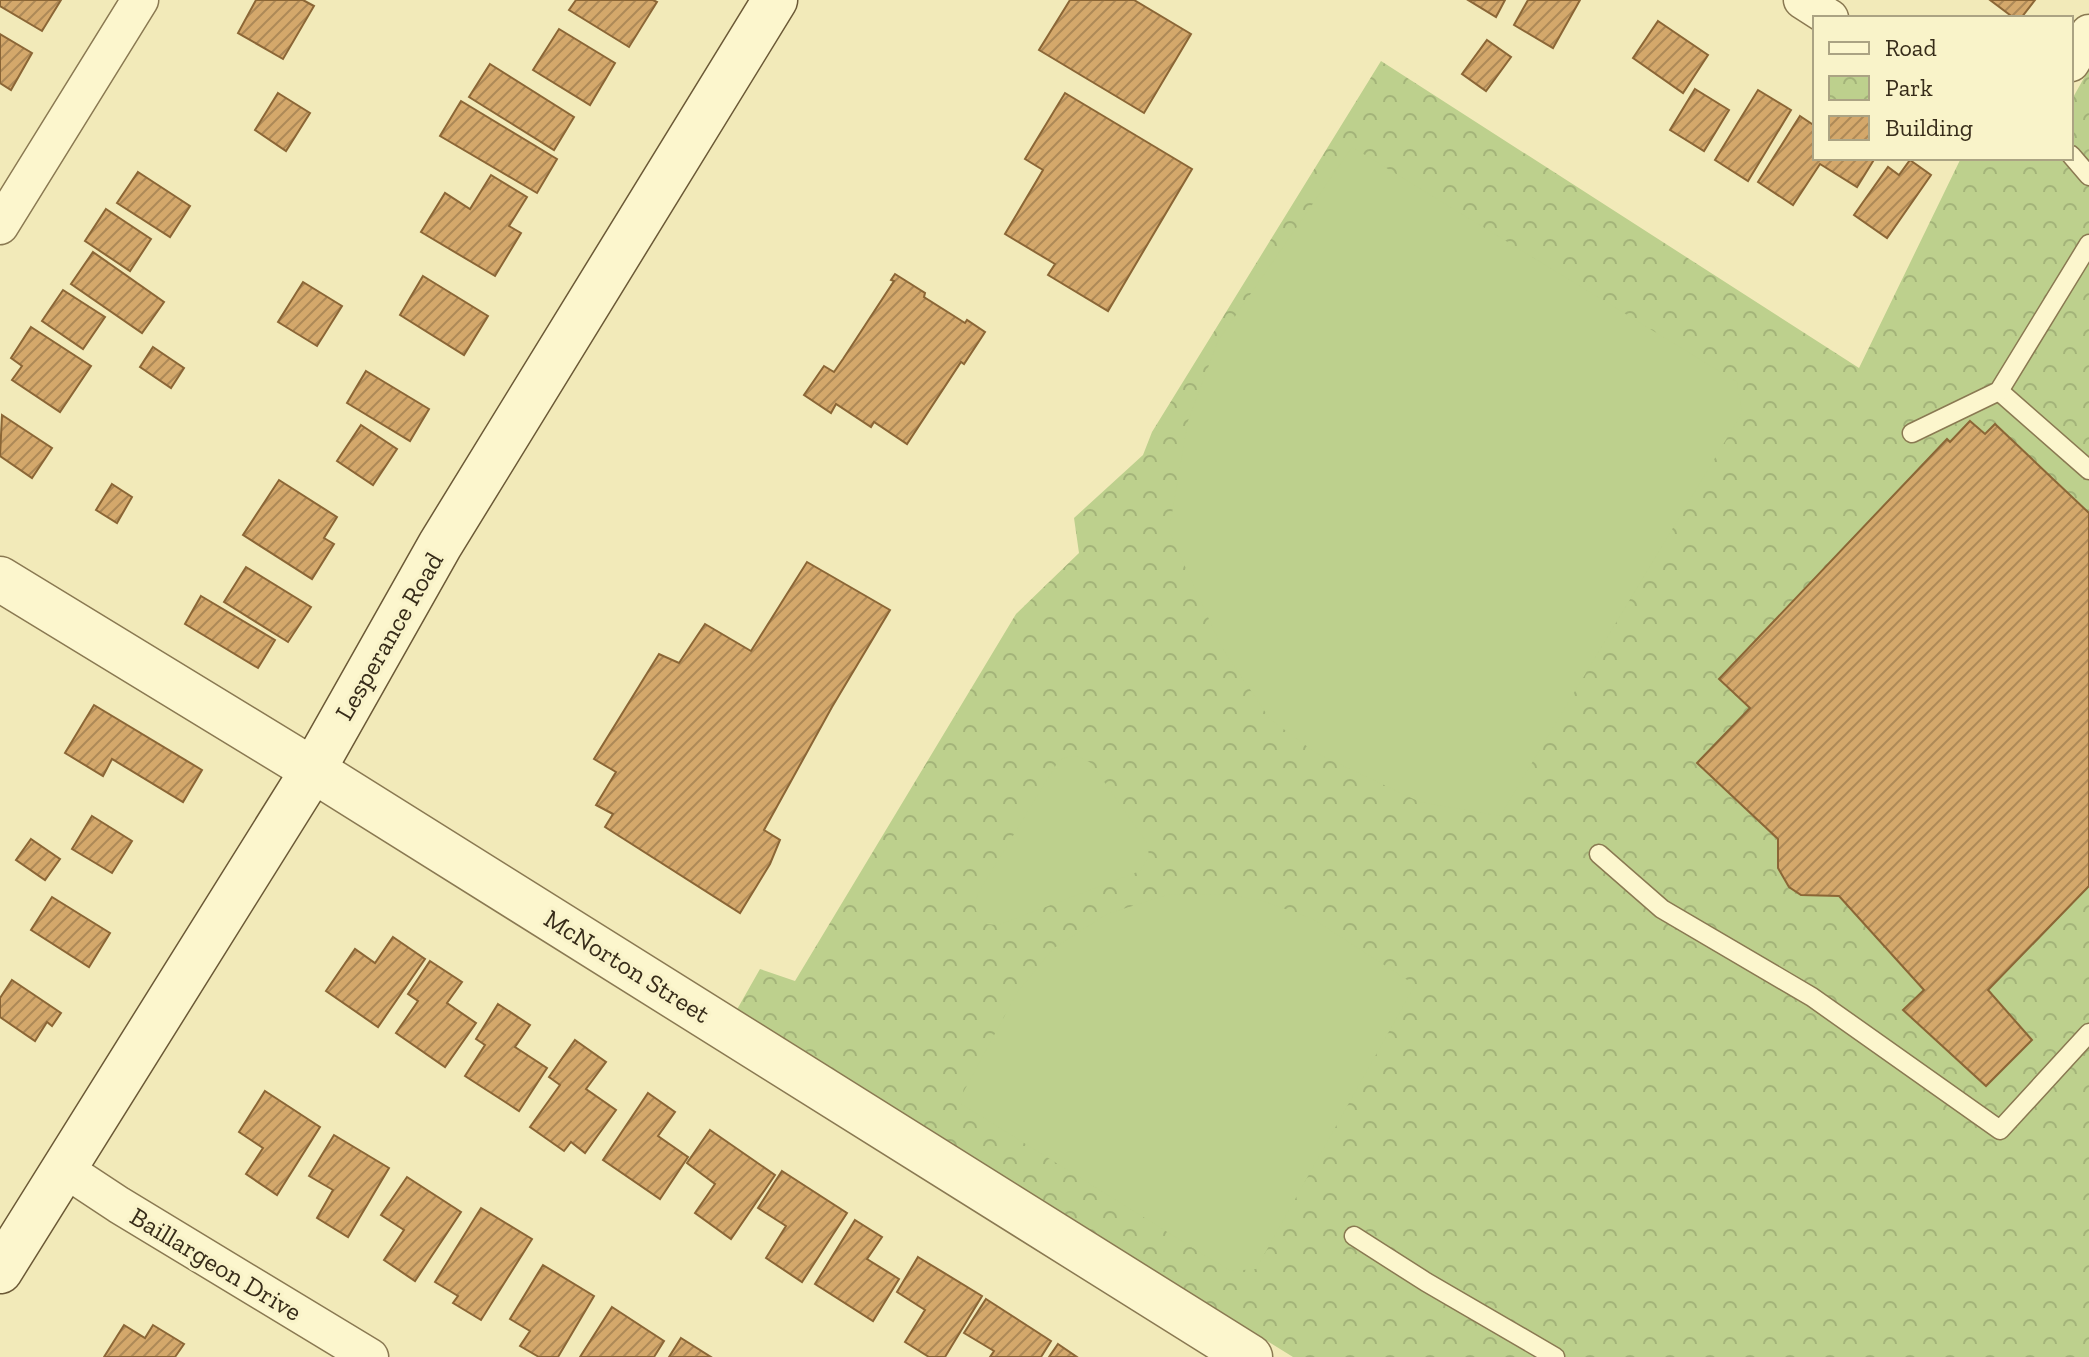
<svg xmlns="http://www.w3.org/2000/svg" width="2089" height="1357" font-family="'Zilla Slab',serif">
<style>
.park{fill:url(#park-crowns)}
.garden{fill:#bdd08d}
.building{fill:url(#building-hatch);stroke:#8b6636;stroke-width:2}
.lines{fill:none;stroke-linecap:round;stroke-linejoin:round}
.service-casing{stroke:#8a7952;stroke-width:21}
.minor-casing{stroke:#8a7952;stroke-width:39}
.tertiary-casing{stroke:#8a7952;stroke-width:47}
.secondary-casing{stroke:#6b5936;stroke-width:47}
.service{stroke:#fcf6cd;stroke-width:18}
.minor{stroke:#fcf6cd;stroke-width:36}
.tertiary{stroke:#fcf6cd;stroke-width:44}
.secondary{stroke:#fcf6cd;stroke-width:44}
.labels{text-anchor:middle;stroke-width:7;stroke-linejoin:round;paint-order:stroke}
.street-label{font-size:26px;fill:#372c19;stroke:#f9f3c9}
</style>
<defs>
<pattern id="park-crowns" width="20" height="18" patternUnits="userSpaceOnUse" patternTransform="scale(2)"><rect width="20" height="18" fill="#bdd08d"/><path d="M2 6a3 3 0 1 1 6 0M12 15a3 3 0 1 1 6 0" fill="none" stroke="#a3b379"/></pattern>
<pattern id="building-hatch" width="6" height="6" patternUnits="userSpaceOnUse" patternTransform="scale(2)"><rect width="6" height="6" fill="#d4a86b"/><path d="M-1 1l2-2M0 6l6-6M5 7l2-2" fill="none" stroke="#ad8957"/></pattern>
</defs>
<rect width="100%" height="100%" fill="#f2eab9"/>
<polygon class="park" points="1381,61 1859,368 1961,158 2071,158 2071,101 2089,69 2089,1357 1293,1357 735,1013 760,969 795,981 1016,614 1079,553 1074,518 1143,455 1152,432"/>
<g class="garden">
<polygon points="1352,147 1737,382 1742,413 1500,816 1420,802 1316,753 1270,719 1222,648 1169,531 1188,421 1218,341"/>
<path d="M1070 756 1080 757 1091 763 1147 843 1149 856 1140 871 998 925 985 924C974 913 973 905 980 890L1059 760Z"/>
<polygon points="1223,894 1260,900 1313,919 1415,985 1256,1269 1230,1271 958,1102 1018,991 1054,948 1107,914 1167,895"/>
</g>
<g class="building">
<polygon points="0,0 61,0 42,31 0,6"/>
<polygon points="256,0 303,0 314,6 283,59 238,33"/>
<polygon points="576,0 653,0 657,2 629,47 569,10"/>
<polygon points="1070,0 1134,0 1191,34 1144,113 1039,50"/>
<polygon points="1468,0 1505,0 1496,17"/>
<polygon points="1528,0 1580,0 1553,48 1514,25"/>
<polygon points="1990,0 2035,0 2021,18 2014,18"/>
<polygon points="1658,21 1708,55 1683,93 1633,58"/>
<polygon points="559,29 615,63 590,105 533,70"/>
<polygon points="0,34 32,53 11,90 0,83"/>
<polygon points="1487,40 1511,57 1486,91 1462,74"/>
<polygon points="490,64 574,117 554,150 469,97"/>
<polygon points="1695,89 1729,110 1704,151 1670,130"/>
<polygon points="1758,90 1791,110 1748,181 1715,160"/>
<polygon points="278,93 310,113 286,151 255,130"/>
<polygon points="1065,93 1192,169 1108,311 1048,275 1055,264 1005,234 1043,170 1025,159"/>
<polygon points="461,101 557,159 537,193 440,136"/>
<polygon points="1800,116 1815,126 1815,158 1875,158 1857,187 1820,164 1793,205 1758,182"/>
<polygon points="1910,160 1931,175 1887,238 1854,215 1888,167 1899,175"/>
<polygon points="138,172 190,206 170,237 117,203"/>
<polygon points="491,175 527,197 509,226 521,233 495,276 421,232 445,193 470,209"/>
<polygon points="106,209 151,239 130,271 85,241"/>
<polygon points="93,252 164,302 142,333 71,284"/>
<polygon points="895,274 925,293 924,297 965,323 967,320 985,332 964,364 961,362 907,444 874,422 871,427 836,404 831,413 804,395 824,366 834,372 843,359 894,281 891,280"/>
<polygon points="423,276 488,316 464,355 400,315"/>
<polygon points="303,282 342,306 317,346 278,322"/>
<polygon points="63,290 105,317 83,349 42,321"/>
<polygon points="31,327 91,366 60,412 12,380 22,366 11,358"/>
<polygon points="153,347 184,368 171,388 140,367"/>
<polygon points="366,371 429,409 410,441 347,403"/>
<polygon points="2,415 52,448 32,478 0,456"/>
<polygon points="1970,421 1985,434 1995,424 2089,513 2089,886 1988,990 2032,1040 1986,1086 1903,1010 1924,990 1839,896 1801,895 1789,887 1778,868 1778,839 1697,763 1750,708 1719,679 1947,439 1950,442"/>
<polygon points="361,425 397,449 373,485 337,461"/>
<polygon points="279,480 337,517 324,538 334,544 312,579 243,535"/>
<polygon points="112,484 132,497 117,523 96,510"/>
<polygon points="807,562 890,610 832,707 764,830 780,840 770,864 740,913 605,827 613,814 596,805 616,772 594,759 659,654 679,663 705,624 751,651"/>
<polygon points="246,567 311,607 288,642 224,602"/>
<polygon points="201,596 275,640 258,668 185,624"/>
<polygon points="94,705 202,770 183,802 112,759 103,776 65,753"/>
<polygon points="92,816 132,841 112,873 72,849"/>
<polygon points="31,839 60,859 45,880 16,860"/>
<polygon points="52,897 110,933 89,967 31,930"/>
<polygon points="393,937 425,959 378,1027 326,991 355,949 375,963"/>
<polygon points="430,961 462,982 447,1003 476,1023 445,1067 396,1033 418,1001 408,994"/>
<polygon points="12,980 61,1013 52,1026 47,1022 35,1041 0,1017 0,998"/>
<polygon points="498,1004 530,1025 515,1047 547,1068 519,1111 465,1076 485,1045 476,1039"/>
<polygon points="575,1040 606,1062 586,1089 616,1110 585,1153 571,1142 564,1151 530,1127 560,1085 549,1077"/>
<polygon points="265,1091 320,1127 277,1195 246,1174 263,1148 239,1132"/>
<polygon points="648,1093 675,1112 658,1136 688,1157 660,1199 603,1160"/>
<polygon points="710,1130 775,1175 731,1239 695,1213 715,1184 687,1163"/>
<polygon points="334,1135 389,1168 348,1237 317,1218 333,1190 309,1176"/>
<polygon points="782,1171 847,1213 802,1282 766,1258 786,1226 758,1208"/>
<polygon points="407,1177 461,1212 415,1281 384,1260 404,1230 381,1215"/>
<polygon points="481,1208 532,1239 481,1320 453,1303 458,1296 435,1282"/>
<polygon points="855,1220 882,1237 867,1259 899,1279 873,1321 815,1284"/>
<polygon points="918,1257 982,1296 945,1357 929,1357 905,1342 925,1310 897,1292"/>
<polygon points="543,1265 594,1296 558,1357 539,1357 520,1346 530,1331 510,1319"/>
<polygon points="986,1299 1051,1341 1041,1357 990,1357 994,1351 964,1333"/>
<polygon points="612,1307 664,1341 654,1357 580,1357"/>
<polygon points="124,1325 145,1338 153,1325 184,1344 175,1357 104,1357"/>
<polygon points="681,1338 711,1357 669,1357"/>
<polygon points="1058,1344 1077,1357 1049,1357"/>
</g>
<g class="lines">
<defs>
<g id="service">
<polyline points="2071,155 2089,176"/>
<polyline points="1999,391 2089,470"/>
<polyline points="1912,433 1999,391 2089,244"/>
<polyline points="1599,854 1662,909 1812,997 2000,1130 2089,1033"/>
<polyline points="1354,1236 1426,1282 1555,1357"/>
</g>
<g id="minor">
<polyline points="1802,0 1830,18"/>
<polyline points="2071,63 2089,33"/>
<polyline points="0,226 140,0"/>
<polyline points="63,1168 119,1205 370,1357"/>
</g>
<polyline id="tertiary" points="0,579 313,770 1250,1357"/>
<polyline id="secondary" points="0,1271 313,770 440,545 775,0"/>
</defs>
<use href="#service" class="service-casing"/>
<use href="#minor" class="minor-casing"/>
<use href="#tertiary" class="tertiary-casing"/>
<use href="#secondary" class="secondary-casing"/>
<use href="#service" class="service"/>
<use href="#minor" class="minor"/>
<use href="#tertiary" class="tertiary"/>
<use href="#secondary" class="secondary"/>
</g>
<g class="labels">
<g class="street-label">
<text transform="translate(389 636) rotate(-60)" y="9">Lesperance Road</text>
<text transform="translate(627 966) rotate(32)" y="9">McNorton Street</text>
<text transform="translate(216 1264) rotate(31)" y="9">Baillargeon Drive</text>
</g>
</g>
<rect x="1813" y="16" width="260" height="144" fill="#f9f3c9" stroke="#aba383" stroke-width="2"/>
<rect x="1829" y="42" width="40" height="12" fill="#fcf6cd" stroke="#aba383" stroke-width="2"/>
<text x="1885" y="56" font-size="24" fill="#372c19">Road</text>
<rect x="1829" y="76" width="40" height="24" fill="url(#park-crowns)" stroke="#aba383" stroke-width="2"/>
<text x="1885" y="96" font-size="24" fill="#372c19">Park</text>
<rect x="1829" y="116" width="40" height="24" fill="url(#building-hatch)" stroke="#aba383" stroke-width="2"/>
<text x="1885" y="136" font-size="24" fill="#372c19">Building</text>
</svg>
